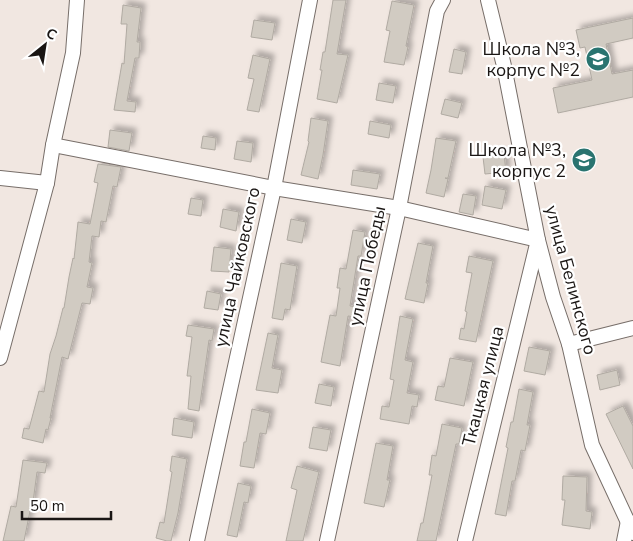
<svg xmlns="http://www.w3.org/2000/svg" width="633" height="541" font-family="'Nunito Sans',sans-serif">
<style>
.building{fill:#d1cbc2;stroke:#b0aaa2;filter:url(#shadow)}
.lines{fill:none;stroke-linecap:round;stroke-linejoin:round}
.street-casing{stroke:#776e69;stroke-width:16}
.street{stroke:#fff;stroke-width:14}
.labels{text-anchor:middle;stroke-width:4.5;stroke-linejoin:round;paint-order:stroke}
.poi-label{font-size:18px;fill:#1a1614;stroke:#fff;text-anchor:end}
.street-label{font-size:18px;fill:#1a1614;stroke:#fff}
</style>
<defs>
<filter id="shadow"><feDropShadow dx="4.5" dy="-4.5" stdDeviation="2.5" flood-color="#0004"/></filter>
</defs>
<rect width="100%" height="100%" fill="#f1e7e1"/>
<g class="building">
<polygon points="333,0 346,0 337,54 348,55 337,103 317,99 322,70 320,70 323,52 325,52"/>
<polygon points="392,1 414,5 406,46 408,47 404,65 384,62 390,31 386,30"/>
<polygon points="123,5 141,8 137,42 140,42 139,58 135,58 127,101 136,102 135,112 114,110 122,63 124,64 127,24 121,24"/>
<polygon points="633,18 633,38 606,44 612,74 633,70 633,97 558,113 553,88 592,80 585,47 580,48 576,30"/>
<polygon points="254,20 275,23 272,40 251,37"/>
<polygon points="454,49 466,52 462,74 449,72"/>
<polygon points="253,55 270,59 259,112 247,110 254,79 248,78"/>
<polygon points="379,83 396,86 393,103 376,100"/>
<polygon points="445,99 462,103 458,118 441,114"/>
<polygon points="311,118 328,121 323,155 318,179 301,175 309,142 308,141"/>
<polygon points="370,121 391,125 389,138 368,134"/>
<polygon points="110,130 132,133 129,151 108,147"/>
<polygon points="203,136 216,138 215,150 201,148"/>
<polygon points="436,138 456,141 448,178 445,178 448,179 444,197 426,193 431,170"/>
<polygon points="237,141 253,143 251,162 234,159"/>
<polygon points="504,154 506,172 485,174 483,157"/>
<polygon points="98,164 121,167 117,187 113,186 106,222 101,221 99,237 92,236 89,262 92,263 87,287 93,288 90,304 82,303 68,359 62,357 50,418 51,418 48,430 46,429 43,443 22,438 24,428 29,429 39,391 44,392 50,354 56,336 63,308 64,308 69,277 73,258 74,259 78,222 90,224 98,183 94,182"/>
<polygon points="353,170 380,174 377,189 351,185"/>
<polygon points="485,186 506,190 502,209 482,205"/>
<polygon points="463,194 476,196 473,215 459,212"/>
<polygon points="191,198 203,200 201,216 188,214"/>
<polygon points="223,209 239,212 236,231 220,227"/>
<polygon points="291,219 306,222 302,243 287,240"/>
<polygon points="353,230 365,232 361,256 358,256 350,306 357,307 355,317 348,316 340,366 321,362 330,315 336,316 340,288 337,288 340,268 346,269"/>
<polygon points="418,243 433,246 426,283 428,283 424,303 405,299"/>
<polygon points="214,247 231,249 229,272 211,271"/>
<polygon points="469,256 493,261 476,342 459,339 461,328 464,329 467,312 465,311 472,273 466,272"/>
<polygon points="281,263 297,266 290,310 285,309 283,320 272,318"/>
<polygon points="207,291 221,294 218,310 204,308"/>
<polygon points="400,316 413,319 405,360 413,362 407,393 419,395 417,407 412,406 409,424 380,419 382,406 389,407 394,380 390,379"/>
<polygon points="188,325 214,329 212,341 209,340 199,411 188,409 191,376 187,376 192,337 186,336"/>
<polygon points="268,333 278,335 272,368 282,370 278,393 256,390"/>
<polygon points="529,347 550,351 545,375 524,371"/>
<polygon points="450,358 473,362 464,406 435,400 438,386 444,387"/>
<polygon points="617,370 620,385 600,390 597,375"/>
<polygon points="319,384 334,387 331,406 315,403"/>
<polygon points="519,389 533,392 527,425 530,425 525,451 521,450 515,481 512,481 506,516 495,514 508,448 506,447 511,422 513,422"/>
<polygon points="623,406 633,426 633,469 606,414"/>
<polygon points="252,409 270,413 266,434 260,433 254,468 240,466 244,442 246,442"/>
<polygon points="174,418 194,422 192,438 172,435"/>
<polygon points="442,424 462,428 459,444 456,444 436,541 417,541 421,523 423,523 432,475 429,475 432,455 436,456"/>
<polygon points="313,427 331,430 327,451 309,448"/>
<polygon points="376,443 393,446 387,480 390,480 384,507 364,503"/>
<polygon points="172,456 187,459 178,513 171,541 167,541 156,538 160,522 164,523 172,472 170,471"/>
<polygon points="23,460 47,463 45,473 37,472 33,502 32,501 24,541 3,541 11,506 16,507"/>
<polygon points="297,466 319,472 303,541 286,541 297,490 291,488"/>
<polygon points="563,476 587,477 586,511 592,512 590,529 562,525 565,500 562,500"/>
<polygon points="238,483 251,486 248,503 244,502 237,537 227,535"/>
</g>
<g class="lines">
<defs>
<g id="street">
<polyline points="488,0 504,66 538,240 553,297 569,344 592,445 633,533"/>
<polyline points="53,145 274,188 399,208 538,240 465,541"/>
<polyline points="0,178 47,183"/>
<polyline points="569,344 633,328"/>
<polyline points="0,358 47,183 53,145 73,53 77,0"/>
<polyline points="197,541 274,188 310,0"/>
<polyline points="327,541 399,208 437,11 443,0"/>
<polyline points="624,541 628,521"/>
</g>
</defs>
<use href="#street" class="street-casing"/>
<use href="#street" class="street"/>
</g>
<defs>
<symbol id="school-disc" viewBox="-11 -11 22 22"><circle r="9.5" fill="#2a7470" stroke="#fff"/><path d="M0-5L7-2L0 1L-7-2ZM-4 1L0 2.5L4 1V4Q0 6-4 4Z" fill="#fff"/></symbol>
</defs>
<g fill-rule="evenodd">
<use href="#school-disc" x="584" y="45" width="28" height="28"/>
<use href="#school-disc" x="570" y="146" width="28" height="28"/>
</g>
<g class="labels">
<g class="poi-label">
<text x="580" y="55">Школа №3,<tspan x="580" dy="21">корпус №2</tspan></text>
<text x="566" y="156">Школа №3,<tspan x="566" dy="21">корпус 2</tspan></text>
</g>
<g class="street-label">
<text transform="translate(367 266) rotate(-78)" y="6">улица Победы</text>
<text transform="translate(237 267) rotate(-78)" y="6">улица Чайковского</text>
<text transform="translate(571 280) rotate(75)" y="6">улица Белинского</text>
<text transform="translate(483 386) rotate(-76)" y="6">Ткацкая улица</text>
</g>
</g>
<g transform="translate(45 45) rotate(30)" stroke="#ffffff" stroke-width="4" paint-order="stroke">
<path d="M0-4L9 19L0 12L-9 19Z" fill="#1a1614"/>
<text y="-8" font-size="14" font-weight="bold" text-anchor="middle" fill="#1a1614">С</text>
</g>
<path d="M22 511v8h89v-8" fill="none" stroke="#1a1614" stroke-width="2.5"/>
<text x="30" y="511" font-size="15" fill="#1a1614" stroke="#ffffff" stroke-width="4" paint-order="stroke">50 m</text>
</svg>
